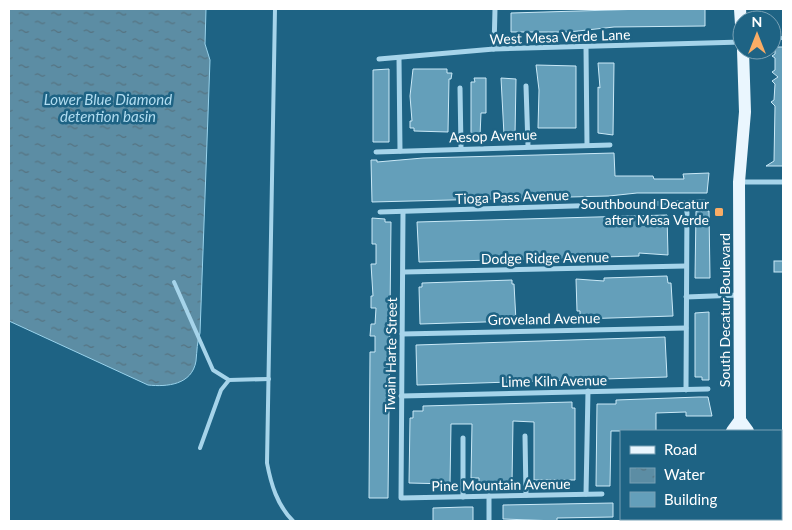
<svg xmlns="http://www.w3.org/2000/svg" width="792" height="530" font-family="Lato,sans-serif">
<style>
.water{fill:url(#water-ripples);stroke:#99d3ec}
.building{fill:#649fba;stroke:#cae9f7}
.lines{fill:none;stroke-linecap:round;stroke-linejoin:round}
.service{stroke:#a6d4ea;stroke-width:4}
.minor{stroke:#a6d4ea;stroke-width:5}
.primary{stroke:#eaf6fe;stroke-width:12}
.poi-dot{fill:#f9ac65;stroke:#1e6384;stroke-width:2}
.labels{text-anchor:middle;stroke-width:5;stroke-linejoin:round;paint-order:stroke}
.street-label{font-size:14px;fill:#fff;stroke:#1e6384}
.poi-label{font-size:14px;fill:#fff;stroke:#1e6384;text-anchor:end}
.water-label{font-size:15px;font-style:italic;fill:#b1ddf1;stroke:#1e6384}
</style>
<defs>
<pattern id="water-ripples" width="26" height="14" patternUnits="userSpaceOnUse" patternTransform="scale(1.25)"><rect width="26" height="14" fill="#5c8da4"/><path d="M2 4q2-2 4 0t4 0M15 11q2-2 4 0t4 0" fill="none" stroke="#567381"/></pattern>
</defs>
<rect width="100%" height="100%" fill="#1e6384"/>
<path class="water" d="M9 9H206L205 44 210 60 200 333C197 342 197 351 196 361 192 385 167 387 148 385L9 321Z"/>
<g class="building">
<polygon points="645,9 705,9 705,26 614,27 569,32 511,32 511,13"/>
<polygon points="775,47 783,47 783,166 766,166 774,161 775,106 771,102 774,100 775,84 772,81 778,77 772,72 775,70 775,58 772,56 775,54"/>
<polygon points="598,63 614,63 613,135 598,133 598,87 600,88"/>
<polygon points="536,65 576,66 576,128 538,128 539,90"/>
<polygon points="389,69 389,142 373,142 373,70"/>
<polygon points="413,69 447,69 447,73 452,73 451,79 449,79 448,132 414,131 414,128 410,128 410,121 412,121 410,96"/>
<polygon points="474,78 486,78 486,113 481,113 480,136 471,136 471,82 475,82"/>
<polygon points="501,78 516,79 515,135 504,135"/>
<polygon points="614,153 615,176 653,176 654,179 684,179 683,174 709,173 707,193 637,193 609,196 372,202 371,160 377,160 377,162 423,158"/>
<polygon points="696,211 709,211 710,278 695,278"/>
<polygon points="667,215 668,255 639,253 639,256 419,262 417,222"/>
<polygon points="372,218 385,219 385,222 391,222 388,498 369,498 370,352 375,352 375,336 370,336 371,324 375,324 376,308 371,308 371,296 373,296 371,264 376,264 376,244 372,244"/>
<rect x="774" y="261" width="9" height="11"/>
<polygon points="667,276 668,283 671,283 673,316 580,319 580,311 577,311 576,279 604,281 604,278"/>
<polygon points="512,280 512,284 514,284 516,321 420,324 419,287 422,287 422,283"/>
<polygon points="709,312 709,380 702,380 702,377 695,377 695,313"/>
<polygon points="665,337 667,377 417,385 416,345"/>
<polygon points="699,397 708,397 712,416 686,416 686,412 656,413 656,431 611,431 610,486 596,486 597,404 616,404 616,400"/>
<polygon points="572,402 572,408 575,408 575,480 534,480 534,422 513,421 512,483 479,482 479,478 471,478 472,424 451,424 450,484 409,483 410,418 413,418 413,411 423,411 423,406"/>
<polygon points="613,503 613,517 557,518 557,521 503,519 503,505"/>
<polygon points="465,507 473,507 473,521 433,521 433,508"/>
</g>
<g class="lines">
<g class="service">
<path d="M275 9 267 463C271 484 277 505 293 521"/>
<polyline points="772,38 783,38"/>
<polyline points="174,282 213,370 229,380"/>
<polyline points="200,448 221,390 229,380 269,379"/>
</g>
<g class="minor">
<polyline points="586,47 587,145"/>
<polyline points="494,49 495,9"/>
<polyline points="399,58 400,151"/>
<polyline points="379,59 494,49 742,42"/>
<polyline points="526,86 528,146"/>
<polyline points="460,88 461,148"/>
<polyline points="376,152 610,145"/>
<polyline points="739,182 783,182"/>
<polyline points="380,212 704,202"/>
<polyline points="403,212 401,498 602,494"/>
<polyline points="404,272 686,266"/>
<polyline points="686,297 739,295"/>
<polyline points="402,334 686,328"/>
<polyline points="686,390 687,203"/>
<polyline points="401,396 708,389"/>
<polyline points="525,436 526,495"/>
<polyline points="463,438 463,497"/>
<polyline points="586,494 588,391"/>
<polyline points="489,496 489,521"/>
</g>
<g class="primary">
<polyline points="740,9 742,40"/>
<polyline points="743,50 745,112 739,182 740,420 748,431"/>
<polyline points="732,431 740,420"/>
<polyline points="729,519 730,521"/>
<polyline points="751,519 751,521"/>
</g>
</g>
<rect class="poi-dot" x="714" y="207" width="10" height="10" rx="2.5"/>
<g class="labels">
<g class="street-label">
<text transform="translate(560 37) rotate(-2)" y="5">West Mesa Verde Lane</text>
<text transform="translate(493 136) rotate(-2)" y="5">Aesop Avenue</text>
<text transform="translate(512 197) rotate(-2)" y="5">Tioga Pass Avenue</text>
<text transform="translate(545 258) rotate(-1)" y="5">Dodge Ridge Avenue</text>
<text transform="translate(725 310) rotate(-90)" y="5">South Decatur Boulevard</text>
<text transform="translate(544 319) rotate(-1)" y="5">Groveland Avenue</text>
<text transform="translate(391 355) rotate(-89)" y="5">Twain Harte Street</text>
<text transform="translate(554 381) rotate(-1)" y="5">Lime Kiln Avenue</text>
<text transform="translate(501 485) rotate(-1)" y="5">Pine Mountain Avenue</text>
</g>
<g class="poi-label">
<text x="709" y="209">Southbound Decatur<tspan x="709" dy="16">after Mesa Verde</tspan></text>
</g>
<g class="water-label">
<text x="108" y="105">Lower Blue Diamond<tspan x="108" dy="17">detention basin</tspan></text>
</g>
</g>
<rect width="792" height="530" fill="none" stroke="#ffffff" stroke-width="20"/>
<rect x="620" y="430" width="162" height="90" fill="#1e6384" stroke="#78a1b5"/>
<rect x="630" y="446" width="25" height="8" fill="#eaf6fe" stroke="#78a1b5"/>
<text x="664" y="455" font-size="15" fill="#ffffff">Road</text>
<rect x="630" y="468" width="25" height="15" fill="url(#water-ripples)" stroke="#78a1b5"/>
<text x="664" y="480" font-size="15" fill="#ffffff">Water</text>
<rect x="630" y="492" width="25" height="15" fill="#649fba" stroke="#78a1b5"/>
<text x="664" y="505" font-size="15" fill="#ffffff">Building</text>
<g transform="translate(757 35)"><circle r="24" fill="#1e6384" stroke="#78a1b5"/>
<path d="M0-4L9 19L0 12L-9 19Z" fill="#f9ac65"/>
<text y="-8" font-size="14" font-weight="bold" text-anchor="middle" fill="#ffffff">N</text>
</g>
</svg>
